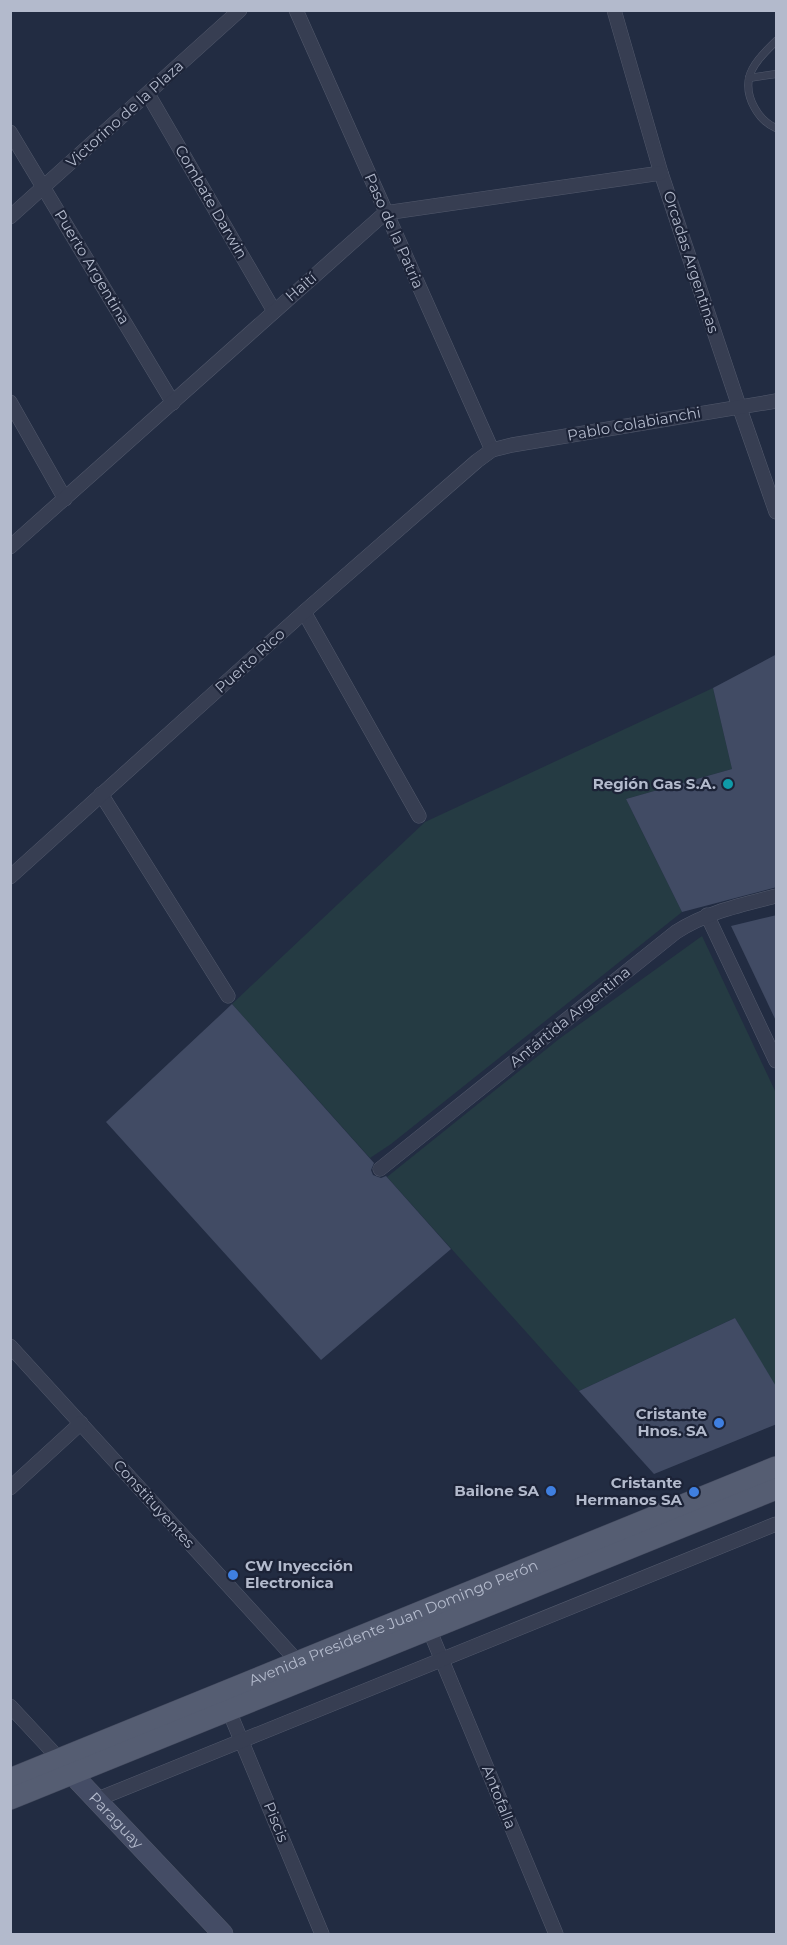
<svg xmlns="http://www.w3.org/2000/svg" width="787" height="1945" font-family="Montserrat,sans-serif">
<style>
.green{fill:#253b43}
.building{fill:#414b64}
.lines{fill:none;stroke-linecap:round;stroke-linejoin:round}
.lane-casing{stroke:#52596c;stroke-width:8}
.street-casing{stroke:#52596c;stroke-width:15}
.secondary-casing{stroke:#52596c;stroke-width:21}
.primary-casing{stroke:#40475b;stroke-width:22}
.lane{stroke:#373e52;stroke-width:7}
.street{stroke:#373e52;stroke-width:14}
.secondary{stroke:#444c65;stroke-width:20}
.primary{stroke:#555d72;stroke-width:21}
.culture-dot{fill:#0f9aa8;stroke:#1c2337;stroke-width:2}
.shop-dot{fill:#3f7fe0;stroke:#1c2337;stroke-width:2}
.labels{text-anchor:middle;stroke-width:4.5;stroke-linejoin:round;paint-order:stroke}
.street-label{font-size:15px;fill:#b3bacc;stroke:#1c2337}
.poi-label{font-size:15px;font-weight:bold;fill:#b3bacc;stroke:#1c2337;text-anchor:end}
</style>
<rect width="100%" height="100%" fill="#222c42"/>
<g class="green">
<polygon points="713,688 732,769 626,799 682,912 391,1144 370,1158 232,1004 425,822"/>
<polygon points="702,936 776,1093 776,1388 735,1318 579,1391 387,1177 559,1039"/>
</g>
<g class="building">
<polygon points="777,654 777,887 682,912 626,799 732,769 713,688"/>
<polygon points="777,915 777,1023 731,926"/>
<polygon points="232,1004 374,1163 371,1170 373,1175 381,1178 386,1176 451,1249 321,1360 106,1122"/>
<polygon points="735,1318 777,1388 777,1424 654,1474 579,1391"/>
</g>
<g class="lines">
<defs>
<g id="lane">
<path d="M776 41C766 51 752 64 749 78 745 98 759 121 776 128"/>
<polyline points="749,78 776,74"/>
</g>
<g id="street">
<polyline points="296,10 492,450"/>
<polyline points="614,10 661,173 739,406 776,512"/>
<polyline points="148,94 274,311"/>
<polyline points="10,132 173,403"/>
<polyline points="10,217 240,10"/>
<polyline points="10,402 65,499"/>
<polyline points="10,547 385,213 661,173"/>
<polyline points="304,612 419,816"/>
<polyline points="101,794 228,996"/>
<polyline points="10,877 304,612 477,461 492,450 512,445 776,401"/>
<polyline points="707,915 776,1061"/>
<path d="M380 1169 676 932C707 912 741 905 776 896"/>
<polyline points="10,1346 298,1662"/>
<polyline points="10,1488 81,1423"/>
<polyline points="429,1629 556,1934"/>
<polyline points="10,1706 64,1764"/>
<polyline points="229,1711 322,1934"/>
<polyline points="98,1799 776,1524"/>
</g>
<g id="secondary">
<path id="s1" d="M72 1774 223 1934"/>
</g>
<g id="primary">
<path id="s2" d="M10 1779 776 1467"/>
<polyline points="10,1799 776,1489"/>
</g>
</defs>
<use href="#lane" class="lane-casing"/>
<use href="#street" class="street-casing"/>
<use href="#secondary" class="secondary-casing"/>
<use href="#primary" class="primary-casing"/>
<use href="#lane" class="lane"/>
<use href="#street" class="street"/>
<use href="#secondary" class="secondary"/>
<use href="#primary" class="primary"/>
</g>
<circle class="culture-dot" cx="728" cy="784" r="6"/>
<g class="shop-dot">
<circle cx="719" cy="1423" r="6"/>
<circle cx="551" cy="1491" r="6"/>
<circle cx="694" cy="1492" r="6"/>
<circle cx="233" cy="1575" r="6"/>
</g>
<g class="labels">
<g class="street-label">
<text transform="translate(125 114) rotate(-42)" y="5">Victorino de la Plaza</text>
<text transform="translate(211 202) rotate(60)" y="5">Combate Darwin</text>
<text transform="translate(394 231) rotate(66)" y="5">Paso de la Patria</text>
<text transform="translate(691 262) rotate(72)" y="5">Orcadas Argentinas</text>
<text transform="translate(92 267) rotate(59)" y="5">Puerto Argentina</text>
<text transform="translate(301 287) rotate(-41)" y="5">Haití</text>
<text transform="translate(634 424) rotate(-10)" y="5">Pablo Colabianchi</text>
<text transform="translate(250 661) rotate(-42)" y="5">Puerto Rico</text>
<text transform="translate(570 1017) rotate(-39)" y="5">Antártida Argentina</text>
<text transform="translate(154 1504) rotate(48)" y="5">Constituyentes</text>
<text dy="5" stroke="none"><textPath href="#s2" startOffset="414">Avenida Presidente Juan Domingo Perón</textPath></text>
<text transform="translate(499 1797) rotate(68)" y="5">Antofalla</text>
<text dy="5" stroke="none"><textPath href="#s1" startOffset="64">Paraguay</textPath></text>
<text transform="translate(276 1822) rotate(68)" y="5">Piscis</text>
</g>
<g class="poi-label">
<text x="716" y="789">Región Gas S.A.</text>
<text x="707" y="1419">Cristante<tspan x="707" dy="17">Hnos. SA</tspan></text>
<text x="682" y="1488">Cristante<tspan x="682" dy="17">Hermanos SA</tspan></text>
<text x="539" y="1496">Bailone SA</text>
<text x="245" y="1571" text-anchor="start">CW Inyección<tspan x="245" dy="17">Electronica</tspan></text>
</g>
</g>
<rect width="787" height="1945" fill="none" stroke="#b3bacc" stroke-width="24"/>
</svg>
